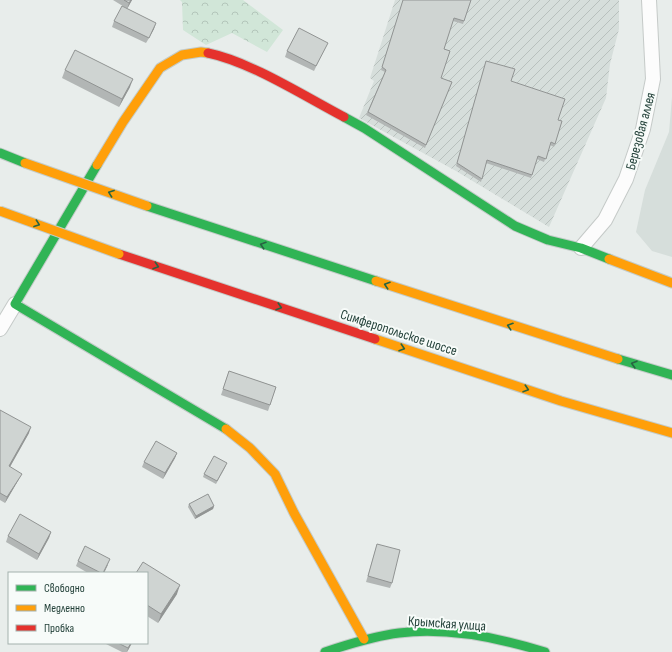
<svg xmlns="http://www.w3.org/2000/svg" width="672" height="652" font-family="'Sofia Sans Condensed',sans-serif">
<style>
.built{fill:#d6dedb}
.industrial{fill:url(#industrial-furrows)}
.forest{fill:url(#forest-crowns)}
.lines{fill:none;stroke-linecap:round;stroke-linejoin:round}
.street-casing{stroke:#c5cac8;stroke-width:16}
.fast-casing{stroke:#c3cbc8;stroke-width:11}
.slow-casing{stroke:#c3cbc8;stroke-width:11}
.jam-casing{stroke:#c3cbc8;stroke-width:11}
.street{stroke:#fcfcfc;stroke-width:14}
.fast{stroke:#30b455;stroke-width:9}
.slow{stroke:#ff9f0a;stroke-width:9}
.jam{stroke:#e5322d;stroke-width:9}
.slow-bridge-casing{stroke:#c3ccc9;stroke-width:11;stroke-linecap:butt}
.slow-bridge{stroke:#ff9f0a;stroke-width:9}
.wall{fill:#b2b6b5}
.shaded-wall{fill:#919493}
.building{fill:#cfd4d2;stroke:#919493}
.oneway{stroke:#286442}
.labels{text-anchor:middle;stroke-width:4;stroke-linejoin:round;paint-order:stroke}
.street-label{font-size:14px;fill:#24423a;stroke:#f7fbf9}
</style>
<defs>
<pattern id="industrial-furrows" width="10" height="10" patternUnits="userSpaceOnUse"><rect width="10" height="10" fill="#d6dedb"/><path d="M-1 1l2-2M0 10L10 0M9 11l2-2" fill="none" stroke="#b8c0bd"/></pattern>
<pattern id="forest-crowns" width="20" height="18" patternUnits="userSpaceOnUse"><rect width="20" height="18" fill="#d1e6d8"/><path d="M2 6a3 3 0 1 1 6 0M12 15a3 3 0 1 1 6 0" fill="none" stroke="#b3c6ba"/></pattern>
</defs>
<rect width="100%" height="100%" fill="#e8edeb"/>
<polygon class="built" points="672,97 672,257 652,251 636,232 645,190 669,132"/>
<polygon class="industrial" points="395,0 619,0 619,29 610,64 606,98 549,227 456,171 359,118 374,81 370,78"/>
<polygon class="forest" points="180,0 243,0 283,30 267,52 232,33 206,45 183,30 182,2"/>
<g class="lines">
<defs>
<g id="street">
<polyline points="581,248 605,220 626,179 643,129 653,79 649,0"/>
<polyline points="0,329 15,304"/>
</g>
<g id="fast">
<polyline points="344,117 364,128 515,226 548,240 581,248 609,259"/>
<polyline points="0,153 25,163"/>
<polyline points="97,165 15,304 226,429"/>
<polyline points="147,206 376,281"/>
<polyline points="618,359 672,375"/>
<path d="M325 652C349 644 374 636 399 633 447 627 500 638 545 652"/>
</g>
<g id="slow">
<polyline points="97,165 123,122 160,68 182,55 201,52 208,53"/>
<polyline points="609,259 672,283"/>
<polyline points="376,281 618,359"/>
<polyline points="375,339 561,401 672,433"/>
<polyline points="226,429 250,448 275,474 294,513 364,639"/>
</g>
<g id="jam">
<path d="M208 53C251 62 304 96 344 117"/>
<polyline points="119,254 375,339"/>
</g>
</defs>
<use href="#street" class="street-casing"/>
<use href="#fast" class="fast-casing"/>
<use href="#slow" class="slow-casing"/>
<use href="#jam" class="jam-casing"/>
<use href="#street" class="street"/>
<use href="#fast" class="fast"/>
<use href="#slow" class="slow"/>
<use href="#jam" class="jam"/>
<defs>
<g id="slow-bridge">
<polyline points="25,163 147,206"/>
<polyline points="0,211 119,254"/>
</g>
</defs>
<use href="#slow-bridge" class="slow-bridge-casing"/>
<use href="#slow-bridge" class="slow-bridge"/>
</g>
<g class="wall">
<polygon points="113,0 132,0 127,9 154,29 146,43 112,27 114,21 126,8"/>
<polygon points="403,0 471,0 463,24 453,21 444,49 441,78 452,82 425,148 366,115 385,72 381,70"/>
<polygon points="325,48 314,71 285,57 287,51"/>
<polygon points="485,64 511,81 558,120 562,121 554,147 550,145 544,162 537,159 531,178 486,163 481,182 456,166"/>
<polygon points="65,70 130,87 119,107 62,78"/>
<polygon points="229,371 276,387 268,411 221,395"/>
<polygon points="0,410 29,433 10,467 19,479 5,503 0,500"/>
<polygon points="177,453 175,458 163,479 142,467 144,462"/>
<polygon points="226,466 216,484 203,477 204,474"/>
<polygon points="189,504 214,506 213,509 195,519 188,507"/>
<polygon points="51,532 49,538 37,560 6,542 8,536"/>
<polygon points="377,544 392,583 390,588 366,582"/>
<polygon points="78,561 108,565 104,573 88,573 76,566"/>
<polygon points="147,573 177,594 158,623 147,616"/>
<polygon points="104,643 132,643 127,652 122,652"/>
</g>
<g class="shaded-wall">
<polygon points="131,0 132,0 127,9 129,3"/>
<polygon points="156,23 154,29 146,43 149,38"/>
<polygon points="133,79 130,87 119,107 122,99"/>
<polygon points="31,427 29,433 7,472 9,466"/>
<polygon points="177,453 175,458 163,479 165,473"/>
<polygon points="22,474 19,479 5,503 7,497"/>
<polygon points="214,506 213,509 195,519 196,516"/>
<polygon points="51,532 49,538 37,560 39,554"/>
<polygon points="110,559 104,573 103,573"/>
<polygon points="180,585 177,594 158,623 161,614"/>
<polygon points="131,643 132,643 127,652 128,648"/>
</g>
<g class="building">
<polygon points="124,0 131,0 129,3"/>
<polygon points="403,0 471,0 464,21 454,18 444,49 450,51 441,78 452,82 426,145 368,112 386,70 382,67"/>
<polygon points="122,6 156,23 149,38 114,21"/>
<polygon points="299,28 328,43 316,66 287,51"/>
<polygon points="75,50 133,79 122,99 65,70"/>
<polygon points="486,61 515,69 511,81 565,99 558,120 562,121 555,144 551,142 546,159 538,156 532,175 487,160 482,179 457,163"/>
<polygon points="229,371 276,387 270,405 223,389"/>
<polygon points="0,410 31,427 9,466 22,474 7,497 0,493"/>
<polygon points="156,441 177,453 165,473 144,462"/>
<polygon points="214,456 227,463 217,481 204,474"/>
<polygon points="208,494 214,506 196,516 189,504"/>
<polygon points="20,514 51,532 39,554 8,536"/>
<polygon points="377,544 400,550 392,583 368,576"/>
<polygon points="85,546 110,559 103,573 101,573 78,561"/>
<polygon points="143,562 180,585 161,614 147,605 147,573 136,573"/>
<polygon points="118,643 131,643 128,648"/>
</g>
<defs><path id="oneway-chevron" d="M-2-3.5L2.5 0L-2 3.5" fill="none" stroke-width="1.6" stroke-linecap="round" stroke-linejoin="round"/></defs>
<g class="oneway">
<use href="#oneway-chevron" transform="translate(111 193) rotate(-160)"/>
<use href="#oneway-chevron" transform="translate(37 224) rotate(20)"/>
<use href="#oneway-chevron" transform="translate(263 245) rotate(-162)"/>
<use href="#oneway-chevron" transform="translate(156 266) rotate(18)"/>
<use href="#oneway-chevron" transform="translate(387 285) rotate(-162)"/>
<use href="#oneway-chevron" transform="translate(279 307) rotate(18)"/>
<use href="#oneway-chevron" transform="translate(510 326) rotate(-162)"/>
<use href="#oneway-chevron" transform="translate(402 348) rotate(18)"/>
<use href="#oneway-chevron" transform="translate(634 364) rotate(-164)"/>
<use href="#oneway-chevron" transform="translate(526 389) rotate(18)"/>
</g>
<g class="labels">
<g class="street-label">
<text transform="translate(640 131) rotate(-75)" y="5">Березовая аллея</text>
<text transform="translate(399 332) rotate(18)" y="5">Симферопольское шоссе</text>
<text transform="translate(447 623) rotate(4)" y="5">Крымская улица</text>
</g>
</g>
<rect x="8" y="572" width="140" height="72" fill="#f7fbf9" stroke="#a3b1ad"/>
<rect x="16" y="585" width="20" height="6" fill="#30b455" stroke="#a3b1ad"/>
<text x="44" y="592" font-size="12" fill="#24423a">Свободно</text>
<rect x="16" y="605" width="20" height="6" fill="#ff9f0a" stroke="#a3b1ad"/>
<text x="44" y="612" font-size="12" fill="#24423a">Медленно</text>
<rect x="16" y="625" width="20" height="6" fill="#e5322d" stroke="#a3b1ad"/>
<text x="44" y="632" font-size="12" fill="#24423a">Пробка</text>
</svg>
